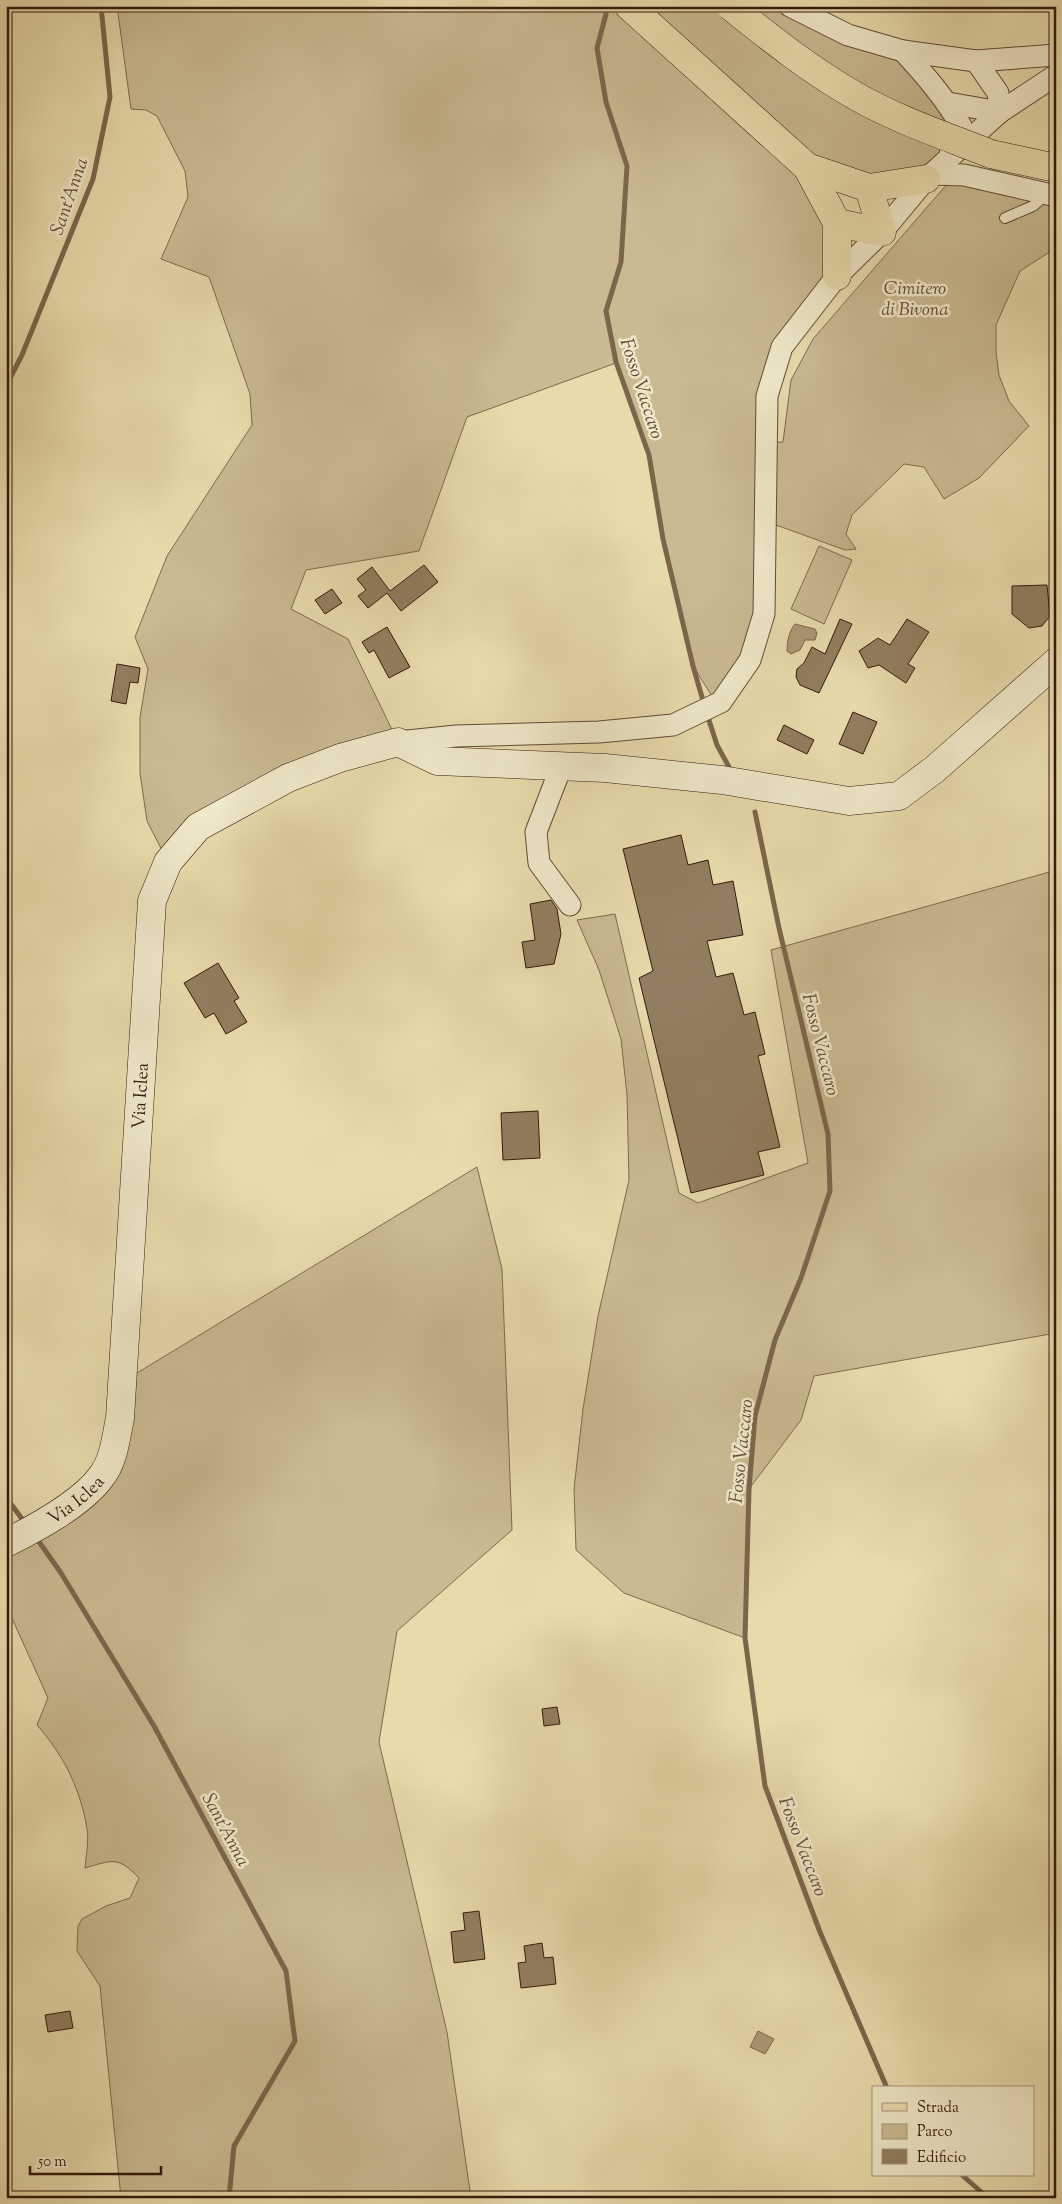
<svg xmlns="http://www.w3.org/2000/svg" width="1062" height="2204" font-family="'Sorts Mill Goudy',serif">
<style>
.green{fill:#c9ba91;stroke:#7e6a4f}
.water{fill:#aa9976;stroke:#7b664c}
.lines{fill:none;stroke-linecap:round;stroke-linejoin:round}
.stream{stroke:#7b664c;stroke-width:5}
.building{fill:#917e60;stroke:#34190d}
.lane-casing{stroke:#614a35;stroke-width:12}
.street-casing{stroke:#614a35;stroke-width:23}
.secondary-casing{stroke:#34190d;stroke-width:29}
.primary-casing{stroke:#34190d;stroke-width:29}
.lane{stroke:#efe8c9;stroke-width:10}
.street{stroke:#efe8c9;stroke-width:21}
.secondary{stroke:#efe8c9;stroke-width:28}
.primary{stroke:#e7dbac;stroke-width:28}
.primary-bridge-casing{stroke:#34190d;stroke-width:29;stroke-linecap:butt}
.primary-bridge{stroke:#e7dbac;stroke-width:28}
.labels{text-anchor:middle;stroke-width:5;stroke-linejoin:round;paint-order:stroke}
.park-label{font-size:18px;font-style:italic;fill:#614935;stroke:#efe8c9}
.street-label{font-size:18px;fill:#34190d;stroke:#efe8c9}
.water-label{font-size:19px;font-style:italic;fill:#634c37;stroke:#efe8c9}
</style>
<rect width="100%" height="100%" fill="#e7dbac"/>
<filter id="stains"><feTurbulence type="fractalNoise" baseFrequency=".004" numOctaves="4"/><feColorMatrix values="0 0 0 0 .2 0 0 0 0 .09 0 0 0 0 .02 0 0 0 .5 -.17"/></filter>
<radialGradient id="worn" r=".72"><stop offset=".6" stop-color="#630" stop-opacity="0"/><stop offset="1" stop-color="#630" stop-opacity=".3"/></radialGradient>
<g class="green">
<polygon points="117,6 790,6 903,51 948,103 948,158 869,188 807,167 837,276 782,347 766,443 783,442 791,380 813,339 954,176 1056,196 1056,248 1020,271 996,325 996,352 999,375 1009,401 1029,426 979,478 944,499 924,467 904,464 852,515 846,534 856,549 845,550 765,521 764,614 717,704 693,666 663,539 649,455 616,363 467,417 419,551 306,570 291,609 348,639 398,742 288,778 168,862 147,821 140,773 140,717 148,669 135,637 167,556 252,425 250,394 209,277 161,259 188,197 185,171 157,116 146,110 131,109"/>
<polygon points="819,546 852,560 824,624 791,609"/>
<polygon points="1053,871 1056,877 1056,1333 814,1376 801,1420 749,1489 745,1638 624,1593 576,1550 574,1489 583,1409 598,1316 629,1180 627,1095 621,1039 599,970 577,920 615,914 679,1193 698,1203 808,1163 771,950"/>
<path d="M477 1167 502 1269 512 1530 397 1631 379 1742 447 2032 471 2198H121L100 1986 77 1951 78 1926 82 1919 106 1906 130 1898 139 1878C118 1856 113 1860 85 1868 86 1856 89 1841 87 1829 81 1790 63 1754 37 1725L48 1698 6 1605V1543L102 1476 122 1382Z"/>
</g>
<g class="water">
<path d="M795 624 815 629 817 633 815 640H805L800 650 791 654 787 651C787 642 789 631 795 624Z"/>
<polygon points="758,2031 774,2039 765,2054 750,2047"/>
</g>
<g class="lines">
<g class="stream">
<polyline points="606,14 597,48 606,102 627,166 621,262 606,311 616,362 649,455 663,539 693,666 704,704"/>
<polyline points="6,386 22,355 93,179 110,97 101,6"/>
<polyline points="707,714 717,745 729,767"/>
<polyline points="755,812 779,928 828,1134 830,1191 801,1278 775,1340 755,1416 749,1489 745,1638 765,1786 820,1932 887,2088"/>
<polyline points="6,1497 25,1523"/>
<polyline points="35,1536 61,1573 154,1726 286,1971 295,2041 234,2146 229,2198"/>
<polyline points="962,2175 988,2198"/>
</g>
</g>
<g class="building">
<polygon points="424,565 438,582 401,611 387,593 368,608 358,596 366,590 357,579 372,567 390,591"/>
<polygon points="1047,585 1050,616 1042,626 1029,628 1012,614 1012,586"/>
<polygon points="332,589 342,603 325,614 315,600"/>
<polygon points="840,619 852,624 819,693 800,685 796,677 797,669 804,663 812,647 825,654"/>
<polygon points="907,619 929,632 908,664 915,668 906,683 879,665 868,668 859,651 878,638 890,645"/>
<polygon points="387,627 410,667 389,678 374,650 369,653 362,642"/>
<polygon points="117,664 140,668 138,683 130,682 126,704 111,701"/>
<polygon points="853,712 877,722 863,754 839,744"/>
<polygon points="784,725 814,740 807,754 777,740"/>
<polygon points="681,835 688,865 708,860 713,885 733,881 743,935 707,941 716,977 733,973 744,1015 755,1012 765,1054 758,1056 780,1147 758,1152 764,1175 691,1193 639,978 653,971 623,849"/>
<polygon points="551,900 557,909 561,934 554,964 526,968 522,942 535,940 530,904"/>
<polygon points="218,963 239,998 234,1001 247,1022 226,1034 214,1013 205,1018 184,983"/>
<polygon points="538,1111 540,1158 503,1160 501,1113"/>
<polygon points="557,1707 560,1724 544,1726 542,1709"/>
<polygon points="479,1911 485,1959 454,1963 451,1932 465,1930 463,1913"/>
<polygon points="542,1943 544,1958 553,1957 556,1984 521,1988 518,1963 526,1962 524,1946"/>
<polygon points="70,2011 73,2028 48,2032 45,2015"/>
</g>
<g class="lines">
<defs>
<polyline id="lane" points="1005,218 1033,206 1046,195"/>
<g id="street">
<polyline points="790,6 848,35 903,51 976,61 1056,55"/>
<path d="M903 51C925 75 945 98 961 126L950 154"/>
<polyline points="976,61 998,93 1000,112"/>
<polyline points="948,103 1000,112"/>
<polyline points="931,174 964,175 1056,196"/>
<polyline points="398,742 456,736 599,732 673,725 721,702 750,660 764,614 767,396 782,347 837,276 882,232 926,179 1000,112 1056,75"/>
<polyline points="561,767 536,832 539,863 570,905"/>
</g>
<g id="secondary">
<path id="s1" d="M6 1543C36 1528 81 1504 101 1477 114 1461 116 1437 120 1418L152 901 168 862 198 827 288 778 340 758 398 742 437 761 605 768 722 780 849 801 899 796 935 769 1056 662"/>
</g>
<g id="primary">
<polyline points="629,6 807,167 837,223 837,276"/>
<polyline points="991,154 1056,168"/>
<polyline points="807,167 869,188 926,179"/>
<polyline points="837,223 882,232 869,188"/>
</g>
</defs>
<use href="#lane" class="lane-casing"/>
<use href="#street" class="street-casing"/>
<use href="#secondary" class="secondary-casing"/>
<use href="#primary" class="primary-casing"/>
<use href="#lane" class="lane"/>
<use href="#street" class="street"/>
<use href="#secondary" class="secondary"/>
<use href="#primary" class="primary"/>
<defs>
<path id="primary-bridge" d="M730 6C770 38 810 70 854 95 897 120 946 136 991 154"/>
</defs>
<use href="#primary-bridge" class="primary-bridge-casing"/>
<use href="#primary-bridge" class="primary-bridge"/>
</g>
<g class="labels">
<g class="park-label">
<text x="915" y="294">Cimitero<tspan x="915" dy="21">di Bivona</tspan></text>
</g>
<g class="street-label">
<text dy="6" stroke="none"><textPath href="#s1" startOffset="502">Via Iclea</textPath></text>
<text dy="6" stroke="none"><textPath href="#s1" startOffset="82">Via Iclea</textPath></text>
</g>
<g class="water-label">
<text transform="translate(68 196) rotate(-71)" y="7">Sant'Anna</text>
<text transform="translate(643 388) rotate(72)" y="7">Fosso Vaccaro</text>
<text transform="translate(822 1044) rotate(76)" y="7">Fosso Vaccaro</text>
<text transform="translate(740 1451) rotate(-84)" y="7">Fosso Vaccaro</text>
<text transform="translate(227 1829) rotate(62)" y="7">Sant'Anna</text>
<text transform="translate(804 1846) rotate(69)" y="7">Fosso Vaccaro</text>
</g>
</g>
<rect width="1062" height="2204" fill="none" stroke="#e7dbac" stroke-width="25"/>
<rect x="8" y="8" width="1047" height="2189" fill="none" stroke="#34190d" stroke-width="2.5"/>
<rect x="12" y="12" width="1037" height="2179" fill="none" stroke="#34190d"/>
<rect x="872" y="2086" width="162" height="90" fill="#efe8c9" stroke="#a4957e"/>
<rect x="882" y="2103" width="25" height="8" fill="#e7dbac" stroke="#a4957e"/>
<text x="917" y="2112" font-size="15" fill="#34190d">Strada</text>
<rect x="882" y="2124" width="25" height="15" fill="#c9ba91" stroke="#a4957e"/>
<text x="917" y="2136" font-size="15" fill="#34190d">Parco</text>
<rect x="882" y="2149" width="25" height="15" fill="#917e60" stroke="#a4957e"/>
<text x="917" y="2162" font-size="15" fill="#34190d">Edificio</text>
<path d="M30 2166v8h131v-8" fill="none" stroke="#34190d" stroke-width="2.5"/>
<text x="38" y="2166" font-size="15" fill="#34190d" stroke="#efe8c9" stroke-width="4" paint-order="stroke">50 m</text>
<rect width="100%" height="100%" filter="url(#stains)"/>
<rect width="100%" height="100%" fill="url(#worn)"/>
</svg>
